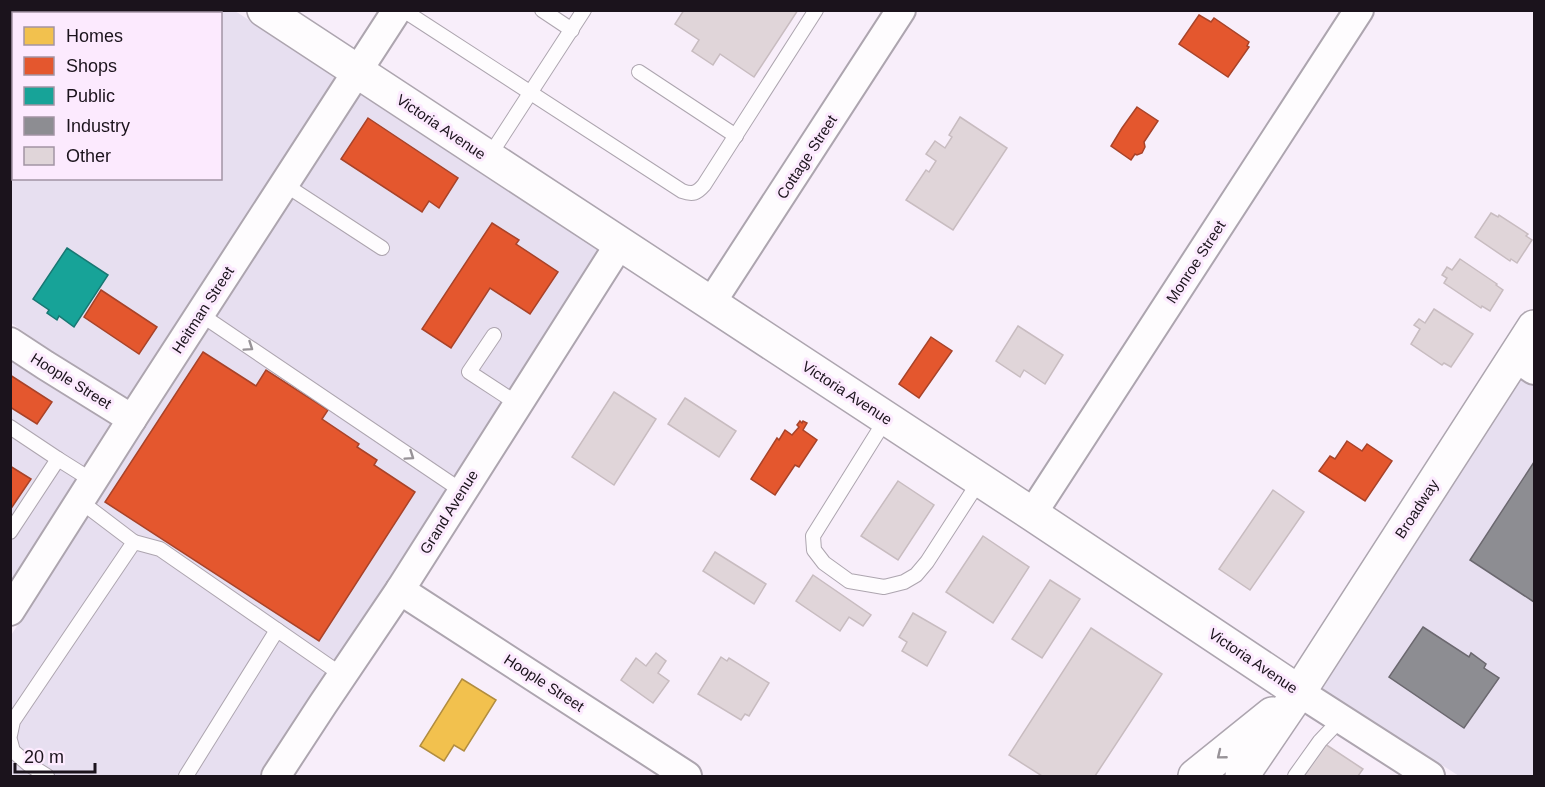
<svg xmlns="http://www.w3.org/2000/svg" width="1545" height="787" font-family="Arial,sans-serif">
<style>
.commercial{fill:#e7dff0;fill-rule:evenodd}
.homes{fill:#f2c14e;stroke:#b28d3f;stroke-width:1.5}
.shops{fill:#e4572e;stroke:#a84329;stroke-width:1.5}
.public{fill:#17a398;stroke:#187873;stroke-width:1.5}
.industry{fill:#8d8d92;stroke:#6b686f;stroke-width:1.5}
.building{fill:#e0d5d9;stroke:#c8bcc0;stroke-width:1.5}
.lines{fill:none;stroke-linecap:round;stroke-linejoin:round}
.service-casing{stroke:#ada5af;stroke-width:16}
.minor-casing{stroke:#ada5af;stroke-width:32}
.tertiary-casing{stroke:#ada5af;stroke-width:36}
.service{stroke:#fefcfe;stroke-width:14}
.minor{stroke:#fefcfe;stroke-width:28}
.tertiary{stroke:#fefcfe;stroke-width:33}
.oneway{stroke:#989398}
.labels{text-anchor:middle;stroke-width:6;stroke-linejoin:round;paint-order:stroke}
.street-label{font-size:15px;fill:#1b131c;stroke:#fceafe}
</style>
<rect width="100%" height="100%" fill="#f8eefa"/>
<g class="commercial">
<path d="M11 11H235L337 77 129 399 53 352 11 323ZM14 14H220V178H14Z"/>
<polygon points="360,92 599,250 388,582 311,696 260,776 11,776 10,637 144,427"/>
<polygon points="1534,353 1534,776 1459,776 1319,686"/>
<polygon points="11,361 36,378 112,425 11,585"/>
</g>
<polygon class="homes" points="462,679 496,700 464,751 454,745 444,761 420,746"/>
<g class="shops">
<polygon points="1199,15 1211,22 1214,18 1249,42 1247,46 1249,47 1228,77 1179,44"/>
<polygon points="1137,107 1158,121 1144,142 1145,147 1142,153 1137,155 1135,154 1131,160 1111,146 1122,128"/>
<polygon points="368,118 458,178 439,208 429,201 422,212 341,159"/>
<polygon points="492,223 519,240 516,244 558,272 530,314 490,288 451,348 422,329"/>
<polygon points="101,290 157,327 139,354 84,317"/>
<polygon points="931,337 952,351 919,398 899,384"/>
<polygon points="203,352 256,386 266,370 328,410 322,419 359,444 357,447 377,460 374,465 415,492 319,641 105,502"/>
<polygon points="10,375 52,402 37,424 10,407"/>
<polygon points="800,421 802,423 803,421 807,423 803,430 817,440 799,467 795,465 775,495 751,479 777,438 779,440 785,430 792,435 799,427 797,425"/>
<polygon points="1347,441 1362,451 1367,444 1392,461 1365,501 1319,471 1330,456 1335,459"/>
<polygon points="10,466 31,479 10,510"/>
</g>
<polygon class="public" points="67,248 108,275 74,327 59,316 57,320 47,313 49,310 33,299"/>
<g class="industry">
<polygon points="1534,462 1534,602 1470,560"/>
<polygon points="1423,627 1469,657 1471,653 1486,664 1484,668 1499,678 1464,728 1389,677"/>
</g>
<g class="building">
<polygon points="684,10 798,10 754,77 720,54 713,65 692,51 699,40 675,24"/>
<polygon points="960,117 1007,148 953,230 906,200 926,170 929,172 936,161 926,154 935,141 945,148 952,137 949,135"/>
<polygon points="1491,213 1498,217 1499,215 1528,234 1526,236 1532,240 1517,263 1511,259 1510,261 1475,237"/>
<polygon points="1460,259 1497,284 1496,285 1503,290 1490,311 1482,306 1481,308 1444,283 1447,278 1442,275 1447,267 1452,270"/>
<polygon points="1434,309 1473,334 1451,367 1444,363 1442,365 1411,344 1420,329 1414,325 1419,319 1425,323"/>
<polygon points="1018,326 1063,355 1045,384 1024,370 1020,377 996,361"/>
<polygon points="614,392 656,419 614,485 572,457"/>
<polygon points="685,398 736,431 719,457 668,424"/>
<polygon points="898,481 934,505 898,560 861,536"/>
<polygon points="1273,490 1304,512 1250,590 1219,569"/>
<polygon points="983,536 1029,567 993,623 946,592"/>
<polygon points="715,552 766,584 754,604 703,571"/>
<polygon points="813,575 871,615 863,626 849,617 840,631 796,601"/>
<polygon points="1050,580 1080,599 1042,658 1012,639"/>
<polygon points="913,613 946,632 927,666 902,651 907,642 899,637"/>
<polygon points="1091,628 1162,674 1095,776 1042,776 1009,755"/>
<polygon points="656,653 666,661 658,673 669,681 653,703 621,680 636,658 646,666"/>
<polygon points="721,657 727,661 729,658 769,683 749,716 745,714 741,720 698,694"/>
<polygon points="1325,744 1363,769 1358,776 1304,776"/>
</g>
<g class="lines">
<defs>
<g id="service">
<path d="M403 10 682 191C693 195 697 193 704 185L816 10"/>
<polyline points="542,10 572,30"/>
<polyline points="639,72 736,136"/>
<polyline points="488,158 584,10"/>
<polyline points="284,184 382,248"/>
<polyline points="200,314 462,491"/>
<polyline points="494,335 469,372 518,404"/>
<polyline points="886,419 813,536 814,550 824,563 849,581 884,587 904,582 916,575 927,562 980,480"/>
<polyline points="10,427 58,459"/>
<polyline points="80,501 134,542"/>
<polyline points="10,532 58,459 93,481"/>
<polyline points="10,735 13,721 134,542 160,549 342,675"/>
<polyline points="10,740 13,751 28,764 47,776"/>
<polyline points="186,776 277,630"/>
<polyline points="1295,776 1320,741 1341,719"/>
</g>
<g id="minor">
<polyline points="711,303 901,10"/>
<polyline points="10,342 45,365 132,419"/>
<polyline points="1515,357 1534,370"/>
<polyline points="1032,514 1359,10"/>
<polyline points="400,590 687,776"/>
<polyline points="10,611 132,419 397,10"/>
<polyline points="1299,692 1430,776"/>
<polyline points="276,776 323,704 400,590 619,245"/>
</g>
<g id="tertiary">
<polyline points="264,10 1032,514 1299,692"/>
<polyline points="1195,776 1272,714"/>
<polyline points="1242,776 1299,692 1534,327"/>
</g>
</defs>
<use href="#service" class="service-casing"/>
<use href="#minor" class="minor-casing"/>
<use href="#tertiary" class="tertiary-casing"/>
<use href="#service" class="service"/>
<use href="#minor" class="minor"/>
<use href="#tertiary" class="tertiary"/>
</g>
<defs><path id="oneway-chevron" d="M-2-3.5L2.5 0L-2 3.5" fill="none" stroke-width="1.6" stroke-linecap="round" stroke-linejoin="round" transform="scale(1.5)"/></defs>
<g class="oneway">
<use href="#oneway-chevron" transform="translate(249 347) rotate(34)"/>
<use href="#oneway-chevron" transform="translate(410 456) rotate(34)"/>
<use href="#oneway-chevron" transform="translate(1221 755) rotate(141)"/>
</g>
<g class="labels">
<g class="street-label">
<text transform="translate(441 127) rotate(34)" y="5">Victoria Avenue</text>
<text transform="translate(807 157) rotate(-57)" y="5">Cottage Street</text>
<text transform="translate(1196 262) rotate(-57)" y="5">Monroe Street</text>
<text transform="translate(203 310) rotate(-57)" y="5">Heitman Street</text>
<text transform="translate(71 381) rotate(32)" y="5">Hoople Street</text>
<text transform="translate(847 393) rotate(33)" y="5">Victoria Avenue</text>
<text transform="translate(1417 509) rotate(-57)" y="5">Broadway</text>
<text transform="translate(449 512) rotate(-58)" y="5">Grand Avenue</text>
<text transform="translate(1253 661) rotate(34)" y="5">Victoria Avenue</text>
<text transform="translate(544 683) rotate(33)" y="5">Hoople Street</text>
</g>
</g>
<rect width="1545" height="787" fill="none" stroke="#1b131c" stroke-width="24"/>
<rect x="12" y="12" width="210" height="168" fill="#fceafe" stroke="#a294a4" stroke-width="1.5"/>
<rect x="24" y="27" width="30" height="18" fill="#f2c14e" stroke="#a294a4" stroke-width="1.5"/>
<text x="66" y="42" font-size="18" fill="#1b131c">Homes</text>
<rect x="24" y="57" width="30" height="18" fill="#e4572e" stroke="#a294a4" stroke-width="1.5"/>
<text x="66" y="72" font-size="18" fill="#1b131c">Shops</text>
<rect x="24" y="87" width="30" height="18" fill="#17a398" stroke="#a294a4" stroke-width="1.5"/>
<text x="66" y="102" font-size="18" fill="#1b131c">Public</text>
<rect x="24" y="117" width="30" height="18" fill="#8d8d92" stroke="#a294a4" stroke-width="1.5"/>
<text x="66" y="132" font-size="18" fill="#1b131c">Industry</text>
<rect x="24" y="147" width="30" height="18" fill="#e0d5d9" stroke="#a294a4" stroke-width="1.5"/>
<text x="66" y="162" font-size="18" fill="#1b131c">Other</text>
<path d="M15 763v9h80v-9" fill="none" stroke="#1b131c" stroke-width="3"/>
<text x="24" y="763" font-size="18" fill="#1b131c" stroke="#fceafe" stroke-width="4.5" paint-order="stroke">20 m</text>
</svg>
